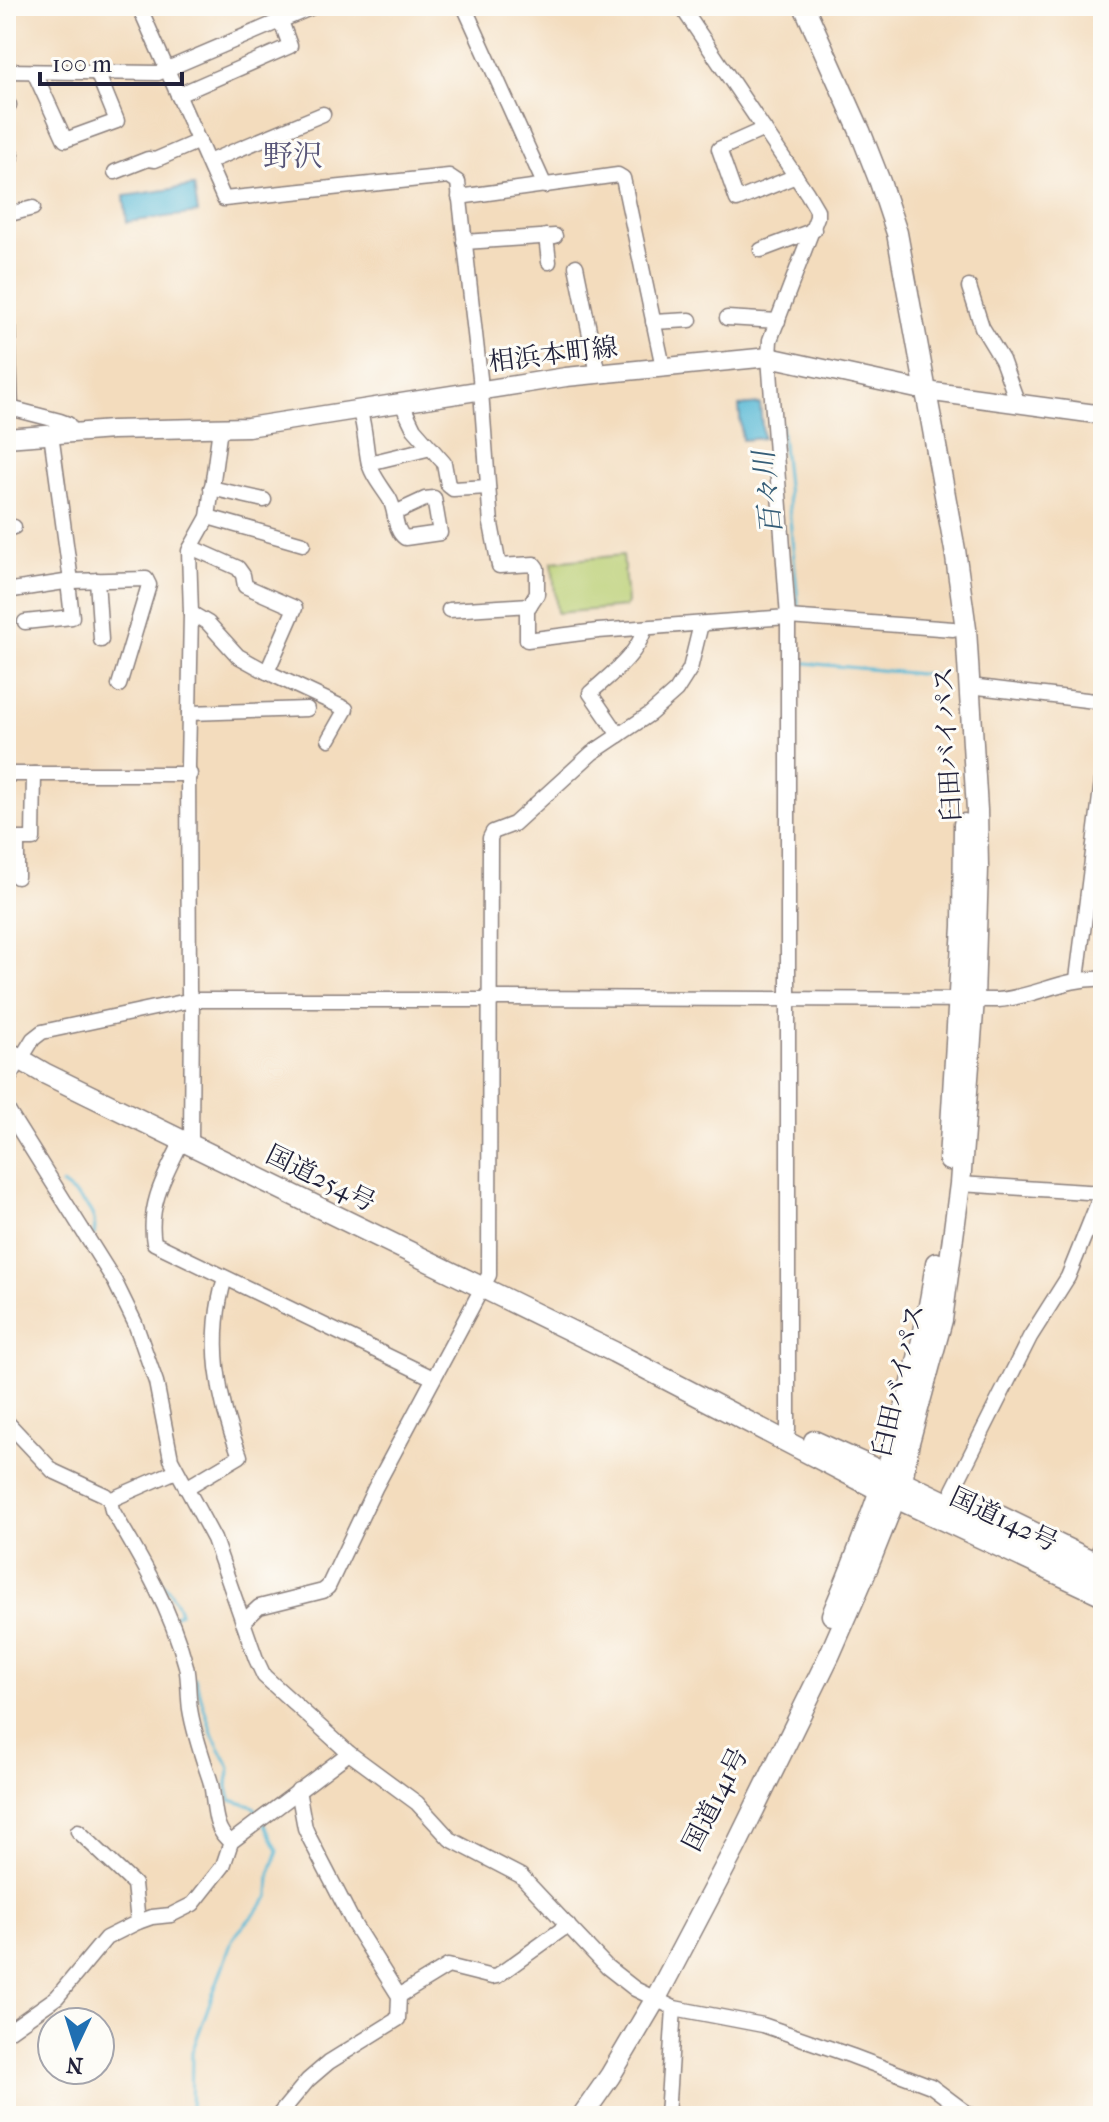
<svg xmlns="http://www.w3.org/2000/svg" width="1109" height="2122" font-family="'IM FELL French Canon','Noto Serif JP',serif">
<style>
.green{fill:#b9ce72;stroke:#6e7856;stroke-width:2}
.water{fill:#55b7d4;stroke:#3c6c88;stroke-width:2}
.lines{fill:none;stroke-linecap:round;stroke-linejoin:round}
.stream{stroke:#55b7d4;stroke-width:3}
.minor-casing{stroke:#8a7f7c;stroke-width:17}
.major-casing{stroke:#8a7f7c;stroke-width:21}
.highway-casing{stroke:#8a7f7c;stroke-width:23}
.minor{stroke:#fff;stroke-width:14}
.major{stroke:#fff;stroke-width:18}
.highway{stroke:#fff;stroke-width:20}
.labels{text-anchor:middle;stroke-width:6;stroke-linejoin:round;paint-order:stroke}
.street-label{font-size:26px;fill:#22223b;stroke:#fdfcf7}
.water-label{font-size:28px;font-style:italic;fill:#365e78;stroke:#fdfcf7}
.quarter-label{font-size:30px;fill:#595678;stroke:#fdfcf7}
</style>
<rect width="100%" height="100%" fill="#fdfcf7"/>
<filter id="ink" filterUnits="userSpaceOnUse"><feTurbulence type="fractalNoise" baseFrequency=".0125" numOctaves="2"/><feDisplacementMap in="SourceGraphic" scale="16" xChannelSelector="R" yChannelSelector="G"/><feConvolveMatrix kernelMatrix="1 2 1 2 8 2 1 2 1" color-interpolation-filters="sRGB"/></filter>
<filter id="wash" filterUnits="userSpaceOnUse"><feTurbulence type="fractalNoise" baseFrequency=".006" numOctaves="4" result="noise"/><feDisplacementMap in="SourceGraphic" scale="32" xChannelSelector="R" yChannelSelector="G"/><feGaussianBlur stdDeviation="1.8" result="paint"/><feColorMatrix in="noise" values="0 0 0 0 0 0 0 0 0 0 0 0 0 0 0 0 0 1.4 0 .05"/><feComposite in="paint" operator="in"/></filter>
<g filter="url(#wash)">
<rect width="100%" height="100%" fill="#f3dcbd"/>
<polygon class="green" points="623,555 627,603 625,607 557,613 552,562"/>
<g class="water">
<polygon points="194,186 198,213 127,222 124,196"/>
<polygon points="760,404 763,438 742,440 739,406"/>
</g>
<g class="lines">
<g class="stream">
<polyline points="777,345 784,322"/>
<polyline points="781,424 799,612"/>
<polyline points="794,659 796,662 940,676"/>
<polyline points="6,1090 14,1108"/>
<path d="M62 1185C80 1199 99 1210 94 1235"/>
<path d="M157 1576C167 1587 176 1598 180 1613L175 1615"/>
<polyline points="195,1678 213,1736 230,1768 227,1782 231,1800 254,1807 260,1816"/>
<polyline points="191,2116 192,2052 233,1938 269,1897 270,1874 278,1851 264,1823"/>
</g>
</g>
</g>
<g filter="url(#ink)">
<g class="lines">
<defs>
<g id="minor">
<polyline points="139,6 224,199 449,176 458,182 480,378 491,524 499,566 534,564 537,568 537,594 527,609 527,640 598,631 788,617 953,629"/>
<polyline points="464,6 545,186"/>
<polyline points="681,6 807,193 817,210 817,217 770,340 769,357 788,617 788,1430"/>
<polyline points="6,71 158,73 315,6"/>
<polyline points="34,72 65,140 117,121 97,72"/>
<polyline points="178,95 290,46 281,21"/>
<polyline points="6,102 9,105"/>
<polyline points="764,129 719,149 737,200 796,176"/>
<polyline points="6,158 12,155"/>
<polyline points="208,162 323,114"/>
<polyline points="115,172 148,159 155,160 199,141"/>
<polyline points="459,197 618,175 623,178 663,367"/>
<polyline points="6,215 33,208"/>
<polyline points="546,236 549,262"/>
<polyline points="464,242 555,236"/>
<polyline points="761,250 814,230"/>
<polyline points="576,266 598,374"/>
<polyline points="6,273 11,408"/>
<polyline points="969,287 982,327 1002,360 1018,404"/>
<polyline points="727,318 778,321"/>
<polyline points="653,322 690,320"/>
<polyline points="401,402 414,429 444,463 448,485 453,489 488,487"/>
<polyline points="6,407 60,421 68,424 73,433"/>
<path d="M359 409C365 426 365 442 368 459 370 473 382 487 389 498 397 511 393 529 405 538L440 533 434 498 425 499 395 513"/>
<polyline points="51,434 71,581 146,579 149,585 119,685"/>
<polyline points="369,463 431,448"/>
<polyline points="211,488 264,500"/>
<polyline points="208,517 303,544"/>
<polyline points="6,528 14,527"/>
<polyline points="191,547 238,568 243,575 245,586 295,608 267,672 238,656 208,623 191,613"/>
<polyline points="97,580 101,640"/>
<polyline points="6,591 71,581"/>
<polyline points="449,610 530,605"/>
<polyline points="25,622 72,617 68,582"/>
<polyline points="267,672 346,709 329,739"/>
<polyline points="970,686 1103,702"/>
<polyline points="189,713 307,709"/>
<path d="M619 735 590 693C611 674 637 656 645 628"/>
<polyline points="10,774 34,774"/>
<polyline points="17,877 17,839 33,839 34,774 190,774"/>
<polyline points="1077,979 1103,773"/>
<path d="M6 1083 33 1039 42 1032 192 1000H490L497 998 998 1000C1035 997 1065 977 1103 979"/>
<polyline points="6,1108 115,1282 135,1323 156,1382 171,1459 214,1539 256,1659 264,1676 349,1753 417,1803 450,1839 521,1876 607,1967 635,1989 674,2008 763,2025 852,2056 931,2086 971,2116"/>
<path d="M183 1139C166 1174 147 1204 154 1243L433 1378"/>
<polyline points="191,1143 192,1000 189,993 188,765 191,613 189,551 208,517 220,428"/>
<polyline points="960,1184 1103,1193"/>
<polyline points="1103,1190 1068,1277 1030,1337 953,1490 1103,1563"/>
<path d="M6 1421 53 1471 105 1495 110 1500 112 1510C142 1560 171 1609 186 1666 189 1680 188 1695 190 1709 194 1734 202 1756 210 1780 216 1800 211 1829 231 1842"/>
<path d="M186 1488 240 1456C217 1400 207 1337 225 1278"/>
<polyline points="110,1500 176,1471"/>
<polyline points="1091,1567 1103,1543"/>
<polyline points="243,1622 259,1607 323,1591 328,1587 375,1488 489,1275 490,838 493,832 514,824 592,753 650,714 676,691 690,669 701,624"/>
<polyline points="78,1831 134,1884 138,1922"/>
<polyline points="399,1996 448,1966 492,1977 497,1976 568,1925"/>
<polyline points="6,2033 57,1997 106,1938 138,1922 152,1917 171,1915 193,1904 223,1866 231,1842 349,1753"/>
<polyline points="278,2116 308,2080 329,2062 398,2019 399,1996 355,1926 310,1839 305,1828 298,1790"/>
<polyline points="667,2116 674,2008"/>
</g>
<polyline id="major" points="6,438 112,430 248,427 566,377 769,357 926,391 1103,415"/>
<g id="highway">
<polyline points="6,1051 44,1073 614,1352 881,1491 1103,1595"/>
<polyline points="949,1160 963,926 964,824"/>
<polyline points="814,1441 887,1474 1103,1578"/>
<path d="M832 1615C880 1502 919 1384 936 1263"/>
<polyline points="582,2116 610,2076 655,2000 736,1846 830,1654 864,1576 902,1481 909,1442 942,1320 960,1184 974,999 978,868 977,810 966,629 955,550 897,233 880,182 860,131 804,6"/>
</g>
</defs>
<use href="#minor" class="minor-casing"/>
<use href="#major" class="major-casing"/>
<use href="#highway" class="highway-casing"/>
<use href="#minor" class="minor"/>
<use href="#major" class="major"/>
<use href="#highway" class="highway"/>
</g>
</g>
<g class="labels">
<g class="street-label">
<text transform="translate(553 354) rotate(-7)" y="9">相浜本町線</text>
<text transform="translate(947 744) rotate(-93)" y="9">臼田バイパス</text>
<text transform="translate(321 1178) rotate(26)" y="9">国道254号</text>
<text transform="translate(898 1380) rotate(-77)" y="9">臼田バイパス</text>
<text transform="translate(1004 1519) rotate(25)" y="9">国道142号</text>
<text transform="translate(715 1799) rotate(-63)" y="9">国道141号</text>
</g>
<g class="water-label">
<text transform="translate(767 493) rotate(-96)" y="10">百々川</text>
</g>
<g class="quarter-label">
<text x="293" y="166">野沢</text>
</g>
</g>
<rect width="1109" height="2122" fill="none" stroke="#fdfcf7" stroke-width="32"/>
<g transform="translate(76 2046) rotate(184)"><circle r="38" fill="#fdfcf7" stroke="#a5a5ac" stroke-width="2"/>
<path d="M0-6L14 30L0 20L-14 30Z" fill="#1f6fb2"/>
<text y="-12" font-size="22" font-weight="bold" text-anchor="middle" fill="#22223b">N</text>
</g>
<path d="M40 72v12h142v-12" fill="none" stroke="#22223b" stroke-width="4"/>
<text x="52" y="72" font-size="24" fill="#22223b" stroke="#fdfcf7" stroke-width="6" paint-order="stroke">100 m</text>
</svg>
